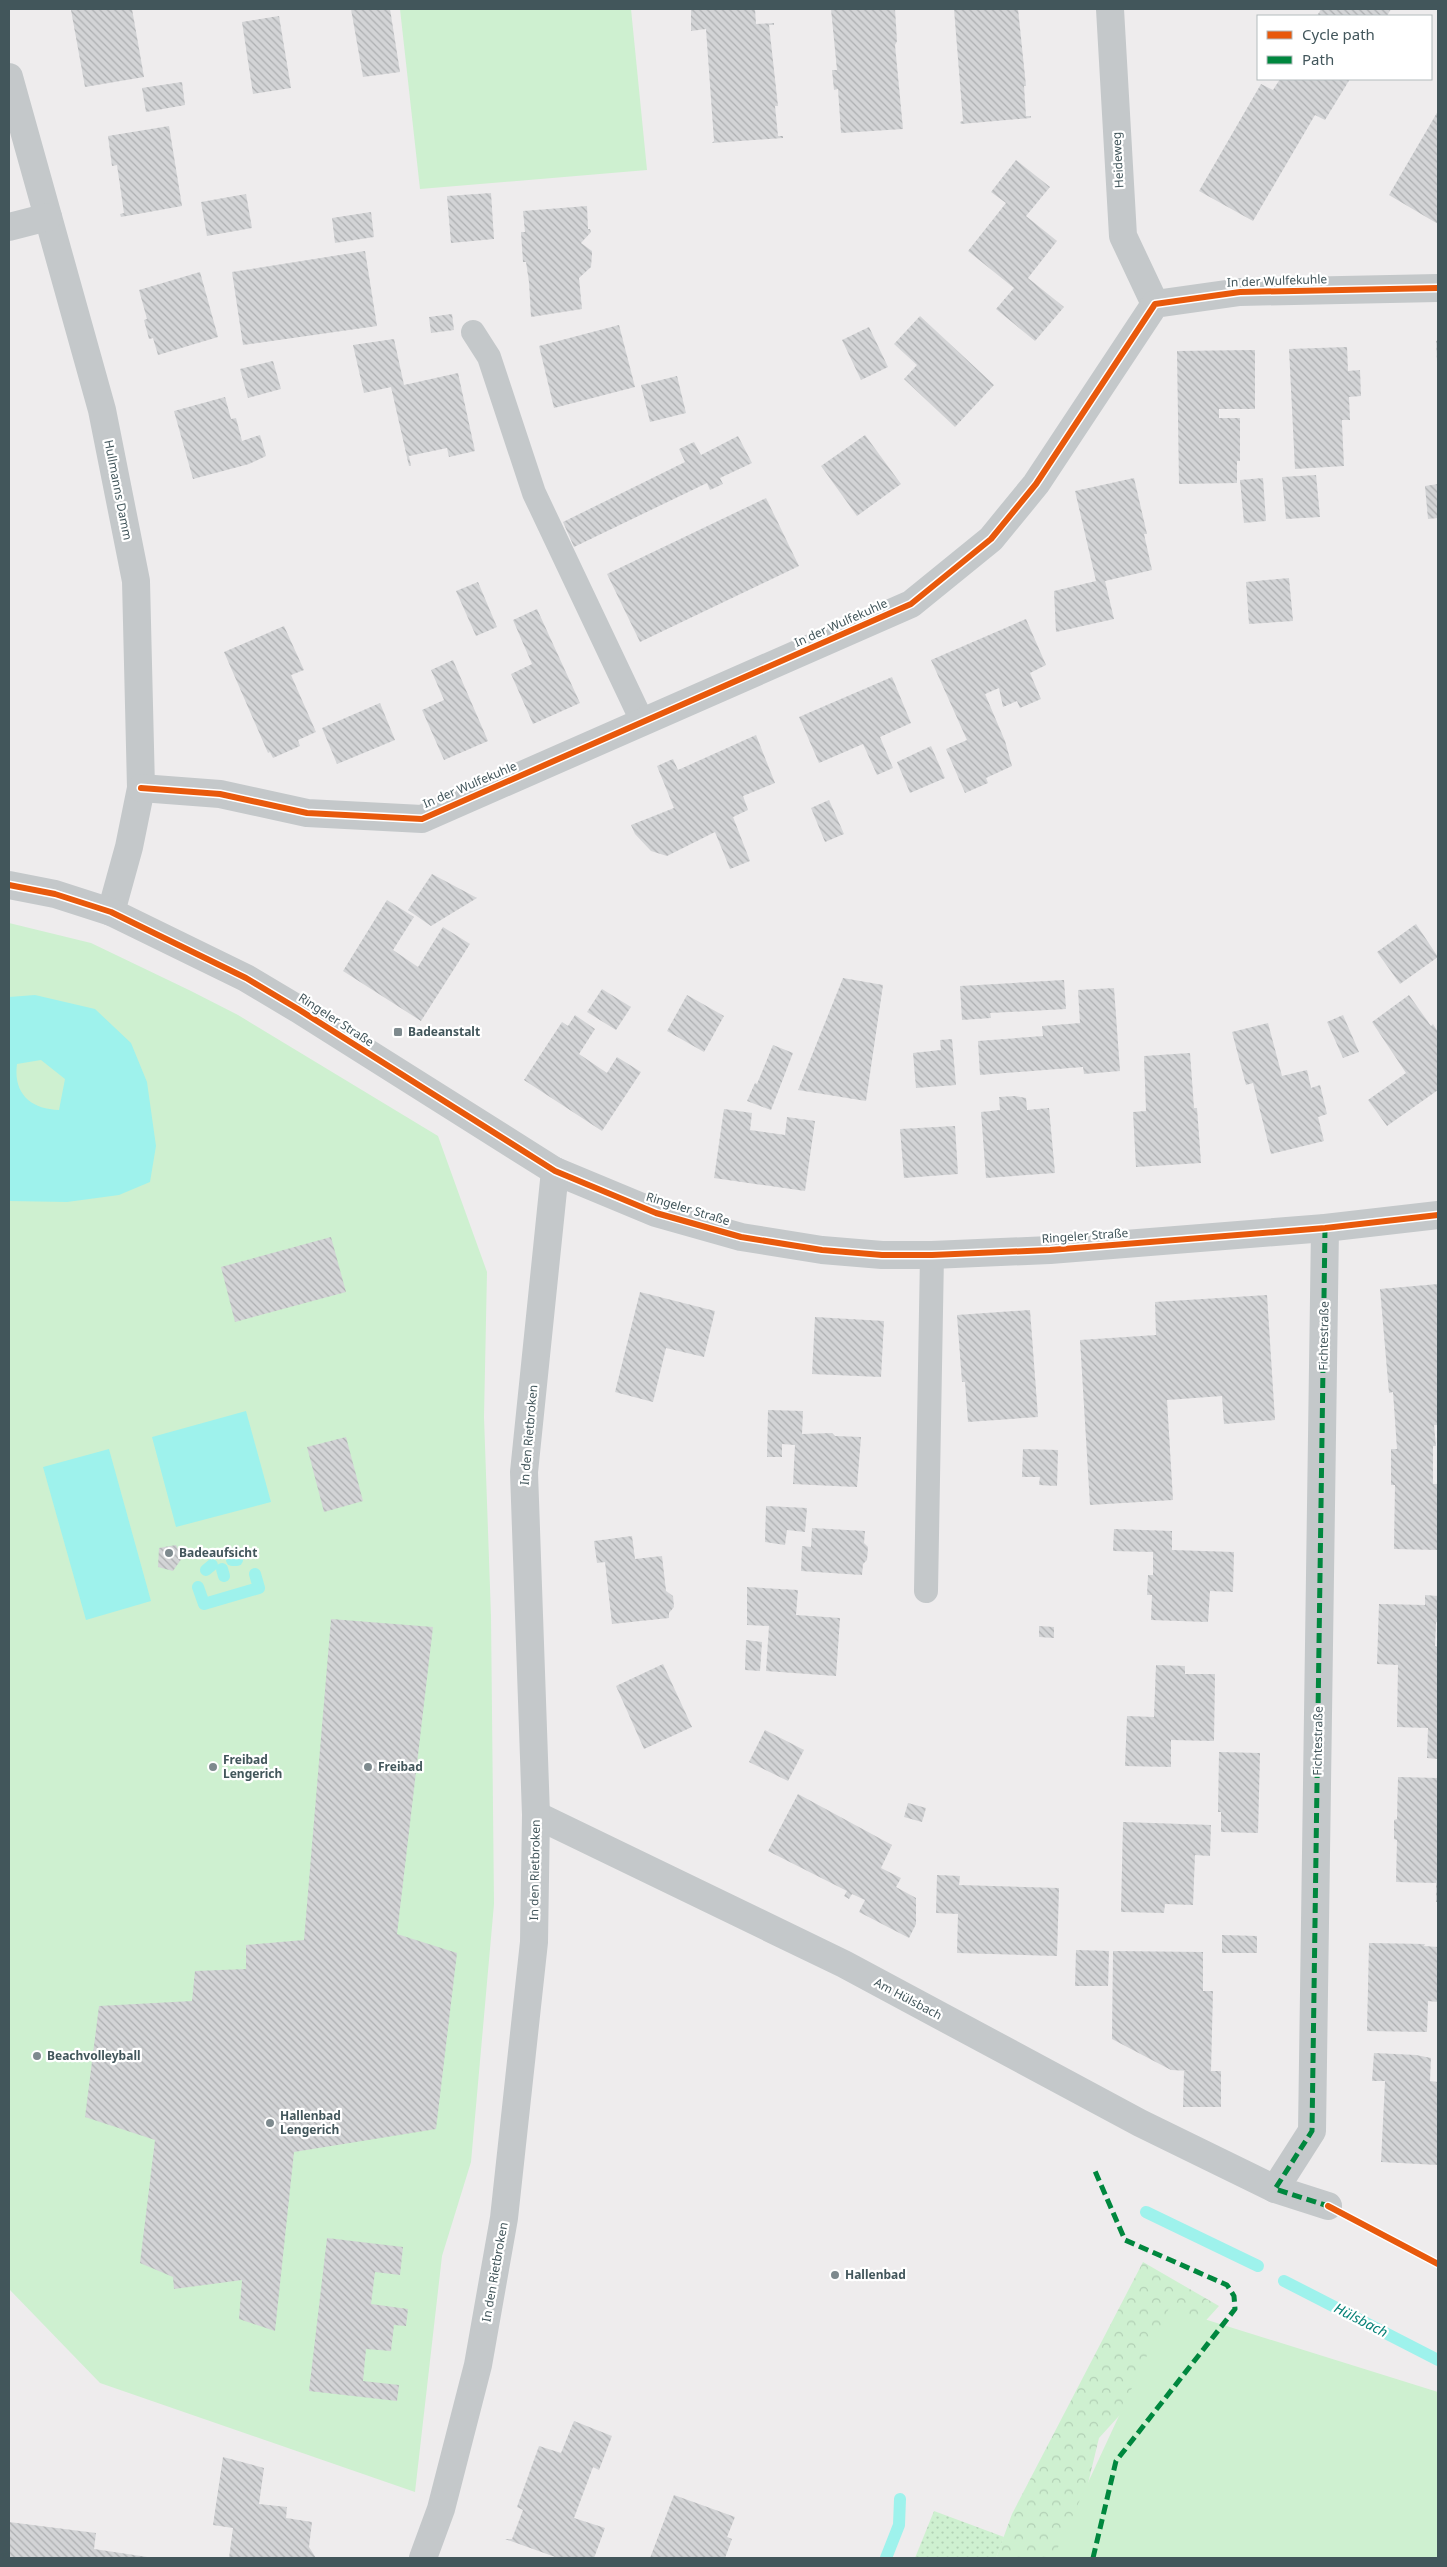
<svg xmlns="http://www.w3.org/2000/svg" width="1447" height="2567" font-family="'Noto Sans',sans-serif">
<style>
.grass{fill:url(#grass-dots)}
.forest{fill:url(#forest-crowns)}
.park{fill:#cef0d0}
.water{fill:#9ef2ec;fill-rule:evenodd}
.lines{fill:none;stroke-linecap:round;stroke-linejoin:round}
.stream{stroke:#9ef2ec;stroke-width:12}
.building{fill:url(#building-back-hatch)}
.lane{stroke:#c4c8ca;stroke-width:24}
.street{stroke:#c4c8ca;stroke-width:28}
.quiet{stroke:#00873e;stroke-width:5;stroke-dasharray:10 5;stroke-linecap:butt}
.cycleway-casing{stroke:#fff;stroke-width:9}
.cycleway{stroke:#e8590c;stroke-width:6}
.poi-dot{fill:#7e8a8e;stroke:#fff;stroke-width:2}
.labels{text-anchor:middle;stroke-width:4.5;stroke-linejoin:round;paint-order:stroke}
.street-label{font-size:12px;fill:#42565b;stroke:#fff}
.poi-label{font-size:12px;font-weight:bold;fill:#42565b;stroke:#fff;text-anchor:start}
.water-label{font-size:14px;font-style:italic;fill:#058076;stroke:#fff}
</style>
<defs>
<pattern id="grass-dots" width="8" height="8" patternUnits="userSpaceOnUse" patternTransform="scale(1.25)"><rect width="8" height="8" fill="#cef0d0"/><path d="M2 2h.1M6 6h.1" fill="none" stroke="#b2d0b5" stroke-width="1.8" stroke-linecap="round"/></pattern>
<pattern id="forest-crowns" width="20" height="18" patternUnits="userSpaceOnUse" patternTransform="scale(1.25)"><rect width="20" height="18" fill="#cef0d0"/><path d="M2 6a3 3 0 1 1 6 0M12 15a3 3 0 1 1 6 0" fill="none" stroke="#b2d0b5"/></pattern>
<pattern id="building-back-hatch" width="6" height="6" patternUnits="userSpaceOnUse" patternTransform="scale(1.25)"><rect width="6" height="6" fill="#d3d4d6"/><path d="M-1 5l2 2M0 0l6 6M5-1l2 2" fill="none" stroke="#adafb1"/></pattern>
</defs>
<rect width="100%" height="100%" fill="#eeeced"/>
<polygon class="grass" points="934,2511 1004,2537 996,2558 915,2558"/>
<polygon class="forest" points="1143,2262 1219,2306 1099,2438 1070,2558 996,2558 1012,2514"/>
<g class="park">
<polygon points="400,9 631,9 647,170 420,189"/>
<polygon points="9,923 91,943 191,991 238,1015 438,1136 487,1272 484,1417 491,1616 494,1904 471,2162 442,2256 415,2492 100,2383 9,2289"/>
<polygon points="1169,2308 1438,2392 1438,2558 1053,2558"/>
</g>
<g class="water">
<path d="M35 995 95 1009 131 1043 147 1082 156 1146 150 1182 119 1195 67 1202 9 1201V997ZM41 1060 65 1079 59 1110C31 1109 13 1094 17 1064Z"/>
<polygon points="246,1411 271,1502 176,1527 152,1437"/>
<polygon points="109,1449 151,1601 86,1620 43,1467"/>
</g>
<g class="lines">
<g class="stream">
<polyline points="232,1560 237,1560"/>
<polyline points="222,1569 224,1576"/>
<polyline points="206,1570 212,1565"/>
<polyline points="198,1587 204,1604 259,1588 255,1574"/>
<polyline points="1146,2212 1258,2266"/>
<polyline points="1284,2281 1438,2360"/>
<polyline points="886,2558 899,2525 900,2499"/>
</g>
</g>
<g class="building">
<polygon points="132,9 144,77 85,87 71,10"/>
<polygon points="351,9 390,9 400,72 363,77"/>
<polygon points="691,9 755,9 756,24 774,23 774,25 769,25 778,106 775,106 778,136 783,136 783,138 712,143 714,141 706,29 691,31"/>
<polygon points="831,9 895,9 897,41 895,45 903,129 841,133 838,89 834,90 832,70 837,70"/>
<polygon points="954,9 1018,9 1026,86 1024,86 1026,116 1031,116 1031,118 961,124 960,122 963,121"/>
<polygon points="1321,9 1391,9 1387,16 1317,16"/>
<polygon points="279,16 291,88 253,94 242,22"/>
<polygon points="1280,79 1350,79 1325,120 1315,115 1253,221 1199,191 1261,84 1273,90"/>
<polygon points="182,82 185,105 146,112 142,88"/>
<polygon points="1438,111 1438,224 1389,195"/>
<polygon points="169,126 182,206 121,217 120,214 124,213 117,165 112,166 108,136"/>
<polygon points="1016,160 1050,187 1026,216 1057,241 1028,278 1064,307 1035,341 996,309 1014,288 968,251 1006,203 991,192"/>
<polygon points="491,193 494,239 451,243 447,196"/>
<polygon points="246,194 252,228 207,236 201,202"/>
<polygon points="587,206 588,229 590,229 591,232 581,243 592,251 592,254 591,267 579,278 582,309 531,317 529,282 526,262 523,262 521,232 525,232 523,211"/>
<polygon points="371,212 374,237 335,243 332,218"/>
<polygon points="365,251 377,326 243,345 232,272"/>
<polygon points="200,272 218,337 158,355 153,338 149,339 144,320 147,319 139,290"/>
<polygon points="452,314 454,330 431,333 429,317"/>
<polygon points="920,316 994,385 955,427 904,379 917,365 894,344"/>
<polygon points="619,325 635,387 554,408 539,346"/>
<polygon points="869,327 888,367 861,380 842,340"/>
<polygon points="394,339 404,385 458,373 475,451 449,457 447,448 409,456 411,466 409,466 391,387 364,393 353,345"/>
<polygon points="1438,340 1438,362 1437,362 1436,341"/>
<polygon points="1347,347 1348,371 1360,370 1361,396 1349,397 1350,420 1342,420 1342,423 1344,466 1295,469 1289,349"/>
<polygon points="1255,350 1255,409 1219,409 1219,418 1240,418 1240,461 1237,461 1237,483 1179,484 1177,351"/>
<polygon points="273,361 281,389 248,398 240,369"/>
<polygon points="677,376 686,413 650,422 641,385"/>
<polygon points="225,397 231,419 236,418 242,441 260,435 266,456 249,464 193,479 174,411"/>
<polygon points="865,435 901,484 857,516 821,466"/>
<polygon points="738,436 752,463 720,478 723,484 710,490 707,483 574,547 563,522 685,462 679,449 694,442 701,455"/>
<polygon points="1316,475 1320,517 1286,519 1282,477"/>
<polygon points="1134,478 1147,534 1144,534 1152,570 1105,581 1114,619 1056,632 1054,591 1096,581 1075,491"/>
<polygon points="1263,478 1266,521 1244,523 1240,480"/>
<polygon points="1438,484 1438,518 1428,519 1425,486"/>
<polygon points="766,498 799,566 640,642 607,574"/>
<polygon points="1289,578 1293,621 1249,624 1246,582"/>
<polygon points="478,582 497,627 476,636 456,591"/>
<polygon points="537,609 580,703 533,724 511,674 532,664 513,620"/>
<polygon points="1026,619 1046,665 1030,673 1041,699 1020,708 1017,701 1003,707 999,688 985,694 1005,741 1012,766 986,778 988,783 965,793 946,749 967,740 931,660"/>
<polygon points="284,626 304,670 291,675 316,732 298,740 300,746 273,758 270,752 268,753 224,652"/>
<polygon points="453,660 488,741 444,760 422,710 444,700 431,670"/>
<polygon points="892,677 911,723 880,737 893,768 877,775 863,744 819,763 799,717"/>
<polygon points="380,703 395,740 337,764 322,728"/>
<polygon points="756,735 775,783 743,796 748,810 733,817 750,861 730,869 715,832 667,856 651,851 635,834 631,825 674,808 657,766 673,759 678,770"/>
<polygon points="931,746 945,778 910,793 897,762"/>
<polygon points="829,800 844,834 825,842 811,808"/>
<polygon points="432,874 477,898 431,926 408,910"/>
<polygon points="387,900 414,917 393,950 418,967 443,927 470,944 421,1021 343,971"/>
<polygon points="1416,924 1438,957 1400,984 1377,952"/>
<polygon points="843,978 883,985 866,1101 798,1090"/>
<polygon points="1064,980 1066,1009 990,1013 991,1018 962,1020 960,986"/>
<polygon points="1114,988 1120,1071 1084,1074 1083,1067 980,1075 978,1041 1043,1036 1042,1026 1080,1023 1078,990"/>
<polygon points="602,989 631,1007 616,1030 587,1012"/>
<polygon points="687,995 724,1016 704,1052 667,1031"/>
<polygon points="1409,995 1431,1026 1433,1024 1438,1032 1438,1090 1387,1126 1368,1100 1406,1073 1372,1022"/>
<polygon points="575,1015 595,1029 579,1054 607,1073 617,1057 641,1072 602,1131 524,1080 562,1022 568,1026"/>
<polygon points="1343,1015 1359,1052 1343,1058 1327,1022"/>
<polygon points="1268,1023 1282,1076 1307,1070 1311,1088 1320,1085 1327,1114 1318,1117 1324,1141 1271,1154 1253,1083 1246,1085 1232,1032"/>
<polygon points="952,1039 956,1085 916,1088 913,1053 941,1050 940,1040"/>
<polygon points="773,1045 793,1053 771,1110 747,1101 755,1083 757,1084"/>
<polygon points="1190,1053 1194,1108 1197,1108 1201,1163 1136,1167 1133,1112 1146,1111 1144,1056"/>
<polygon points="1015,1096 1026,1098 1027,1110 1049,1108 1055,1173 986,1178 981,1112 1000,1110 999,1097"/>
<polygon points="724,1109 752,1113 750,1130 785,1135 787,1117 815,1121 805,1191 714,1178"/>
<polygon points="955,1126 958,1174 904,1178 900,1129"/>
<polygon points="331,1237 346,1292 235,1322 221,1267"/>
<polygon points="1438,1284 1438,1425 1434,1425 1436,1446 1433,1446 1433,1484 1438,1484 1438,1550 1394,1549 1395,1485 1391,1485 1391,1449 1397,1449 1393,1392 1389,1393 1380,1289"/>
<polygon points="640,1292 715,1311 704,1357 666,1348 653,1402 615,1392"/>
<polygon points="1267,1295 1275,1420 1224,1424 1222,1396 1167,1400 1173,1500 1090,1505 1080,1340 1156,1335 1155,1302"/>
<polygon points="1030,1310 1038,1417 968,1422 965,1382 962,1382 957,1315"/>
<polygon points="815,1317 884,1321 881,1377 812,1374"/>
<polygon points="768,1410 803,1411 802,1434 832,1433 835,1436 861,1437 857,1487 793,1484 795,1445 782,1444 782,1457 767,1457"/>
<polygon points="346,1437 363,1501 324,1512 307,1447"/>
<polygon points="1023,1449 1058,1450 1057,1486 1039,1485 1040,1477 1022,1477"/>
<polygon points="766,1506 807,1508 805,1532 787,1530 785,1545 765,1542"/>
<polygon points="812,1528 865,1531 864,1543 868,1547 867,1560 863,1564 862,1575 801,1571 802,1546 811,1547"/>
<polygon points="1114,1529 1172,1531 1172,1550 1234,1552 1233,1592 1210,1591 1208,1622 1151,1620 1152,1595 1147,1595 1148,1575 1153,1575 1153,1552 1113,1551"/>
<polygon points="632,1536 635,1559 662,1556 666,1591 673,1596 674,1607 669,1613 669,1618 612,1624 605,1562 597,1563 594,1541"/>
<polygon points="176,1545 182,1558 173,1571 158,1567 159,1548"/>
<polygon points="747,1587 798,1590 796,1615 840,1618 836,1676 766,1671 769,1626 747,1625"/>
<polygon points="1425,1595 1438,1596 1438,1622 1436,1622 1435,1646 1438,1647 1438,1759 1427,1758 1428,1728 1397,1727 1398,1665 1377,1664 1379,1604 1425,1605"/>
<polygon points="331,1619 433,1627 397,1934 457,1953 436,2129 294,2152 275,2331 239,2319 242,2280 174,2289 173,2277 140,2263 155,2140 85,2117 99,2006 192,2001 195,1971 246,1969 246,1945 304,1940"/>
<polygon points="1039,1626 1054,1627 1054,1638 1039,1637"/>
<polygon points="746,1640 762,1642 760,1671 745,1670"/>
<polygon points="663,1664 692,1727 644,1749 616,1686"/>
<polygon points="1156,1665 1185,1666 1185,1674 1215,1674 1214,1741 1171,1740 1171,1767 1125,1766 1127,1716 1154,1717"/>
<polygon points="765,1730 804,1750 788,1781 749,1762"/>
<polygon points="1219,1752 1260,1753 1258,1833 1221,1832 1221,1812 1218,1812"/>
<polygon points="1398,1777 1438,1778 1438,1902 1436,1902 1436,1883 1396,1882 1397,1840 1394,1839 1394,1820 1397,1819"/>
<polygon points="798,1794 892,1845 881,1868 901,1878 896,1887 916,1898 916,1924 909,1938 859,1912 865,1900 852,1894 849,1899 844,1896 847,1891 768,1851"/>
<polygon points="908,1803 926,1808 922,1822 904,1817"/>
<polygon points="1123,1822 1211,1825 1210,1856 1195,1855 1193,1905 1165,1904 1164,1913 1121,1912"/>
<polygon points="937,1875 960,1876 959,1885 1059,1888 1057,1956 957,1953 958,1914 936,1913"/>
<polygon points="1222,1935 1257,1936 1257,1953 1222,1953"/>
<polygon points="1369,1943 1425,1944 1424,1946 1438,1947 1438,2002 1428,2001 1427,2032 1367,2031"/>
<polygon points="1076,1950 1109,1951 1108,1986 1075,1986"/>
<polygon points="1113,1951 1203,1952 1203,1991 1213,1991 1211,2071 1221,2071 1221,2107 1183,2107 1184,2071 1190,2071 1171,2070 1112,2039"/>
<polygon points="1374,2053 1416,2055 1431,2058 1430,2081 1438,2082 1438,2165 1381,2162 1385,2081 1372,2081"/>
<polygon points="327,2238 403,2247 400,2275 375,2272 371,2304 408,2309 406,2326 394,2325 391,2351 366,2349 363,2381 399,2385 397,2401 309,2391"/>
<polygon points="574,2421 612,2436 599,2470 593,2467 574,2518 605,2528 594,2558 558,2558 505,2539 512,2539 523,2510 517,2507 539,2446 561,2453"/>
<polygon points="223,2457 264,2468 259,2504 287,2507 286,2518 312,2522 309,2547 316,2558 229,2558 233,2528 213,2525"/>
<polygon points="674,2495 735,2517 727,2537 732,2539 725,2558 650,2558"/>
<polygon points="9,2522 96,2533 94,2549 154,2558 9,2558"/>
</g>
<g class="lines">
<g class="lane">
<polyline points="473,332 489,357 534,493 643,723"/>
<polyline points="926,1591 932,1255"/>
</g>
<g class="street">
<polyline points="1110,9 1123,236 1155,304"/>
<polyline points="9,77 102,410 136,581 141,788 129,847 111,912"/>
<polyline points="9,227 48,217"/>
<polyline points="141,788 220,794 307,813 422,819 911,604 991,539 1036,484 1155,304 1240,292 1438,288"/>
<polyline points="9,885 55,894 111,912 246,978 298,1009 555,1171 656,1213 741,1237 822,1250 882,1255 932,1255 1050,1250 1325,1228 1438,1215"/>
<polyline points="1325,1228 1312,2131 1275,2189 1328,2206"/>
<polyline points="536,1815 844,1964 1140,2123 1275,2189"/>
<polyline points="423,2558 441,2509 478,2365 504,2218 534,1942 536,1815 524,1472 555,1171"/>
</g>
<g class="quiet">
<polyline points="1325,1228 1312,2131 1275,2189 1328,2206"/>
<polyline points="1093,2558 1116,2461 1235,2309 1234,2296 1227,2285 1125,2240 1095,2171"/>
</g>
<defs>
<g id="cycleway">
<polyline points="141,788 220,794 307,813 422,819 911,604 991,539 1036,484 1155,304 1240,292 1438,288"/>
<polyline points="9,885 55,894 111,912 246,978 298,1009 555,1171 656,1213 741,1237 822,1250 882,1255 932,1255 1050,1250 1325,1228 1438,1215"/>
<polyline points="1328,2206 1438,2264"/>
</g>
</defs>
<use href="#cycleway" class="cycleway-casing"/>
<use href="#cycleway" class="cycleway"/>
</g>
<g class="poi-dot">
<rect x="393" y="1027" width="10" height="10" rx="2.5"/>
<circle cx="169" cy="1553" r="5"/>
<circle cx="213" cy="1767" r="5"/>
<circle cx="368" cy="1767" r="5"/>
<circle cx="37" cy="2056" r="5"/>
<circle cx="270" cy="2123" r="5"/>
<circle cx="835" cy="2275" r="5"/>
</g>
<g class="labels">
<g class="street-label">
<text transform="translate(1118 160) rotate(-93)" y="4">Heideweg</text>
<text transform="translate(1277 281) rotate(-2)" y="4">In der Wulfekuhle</text>
<text transform="translate(118 490) rotate(79)" y="4">Hullmanns Damm</text>
<text transform="translate(841 623) rotate(-24)" y="4">In der Wulfekuhle</text>
<text transform="translate(470 785) rotate(-23)" y="4">In der Wulfekuhle</text>
<text transform="translate(336 1020) rotate(33)" y="4">Ringeler Straße</text>
<text transform="translate(688 1209) rotate(17)" y="4">Ringeler Straße</text>
<text transform="translate(1085 1236) rotate(-4)" y="4">Ringeler Straße</text>
<text transform="translate(1324 1336) rotate(-89)" y="4">Fichtestraße</text>
<text transform="translate(529 1435) rotate(-85)" y="4">In den Rietbroken</text>
<text transform="translate(1318 1741) rotate(-89)" y="4">Fichtestraße</text>
<text transform="translate(535 1870) rotate(-89)" y="4">In den Rietbroken</text>
<text transform="translate(908 1999) rotate(28)" y="4">Am Hülsbach</text>
<text transform="translate(495 2272) rotate(-80)" y="4">In den Rietbroken</text>
</g>
<g class="poi-label">
<text x="408" y="1036">Badeanstalt</text>
<text x="179" y="1557">Badeaufsicht</text>
<text x="223" y="1764">Freibad<tspan x="223" dy="14">Lengerich</tspan></text>
<text x="378" y="1771">Freibad</text>
<text x="47" y="2060">Beachvolleyball</text>
<text x="280" y="2120">Hallenbad<tspan x="280" dy="14">Lengerich</tspan></text>
<text x="845" y="2279">Hallenbad</text>
</g>
<g class="water-label">
<text transform="translate(1361 2320) rotate(27)" y="5">Hülsbach</text>
</g>
</g>
<rect width="1447" height="2567" fill="none" stroke="#42565b" stroke-width="20"/>
<rect x="1257" y="15" width="175" height="65" fill="#ffffff" stroke="#b3bbbd"/>
<rect x="1267" y="31" width="25" height="8" fill="#e8590c" stroke="#b3bbbd"/>
<text x="1302" y="40" font-size="15" fill="#42565b">Cycle path</text>
<rect x="1267" y="56" width="25" height="8" fill="#00873e" stroke="#b3bbbd"/>
<text x="1302" y="65" font-size="15" fill="#42565b">Path</text>
</svg>
